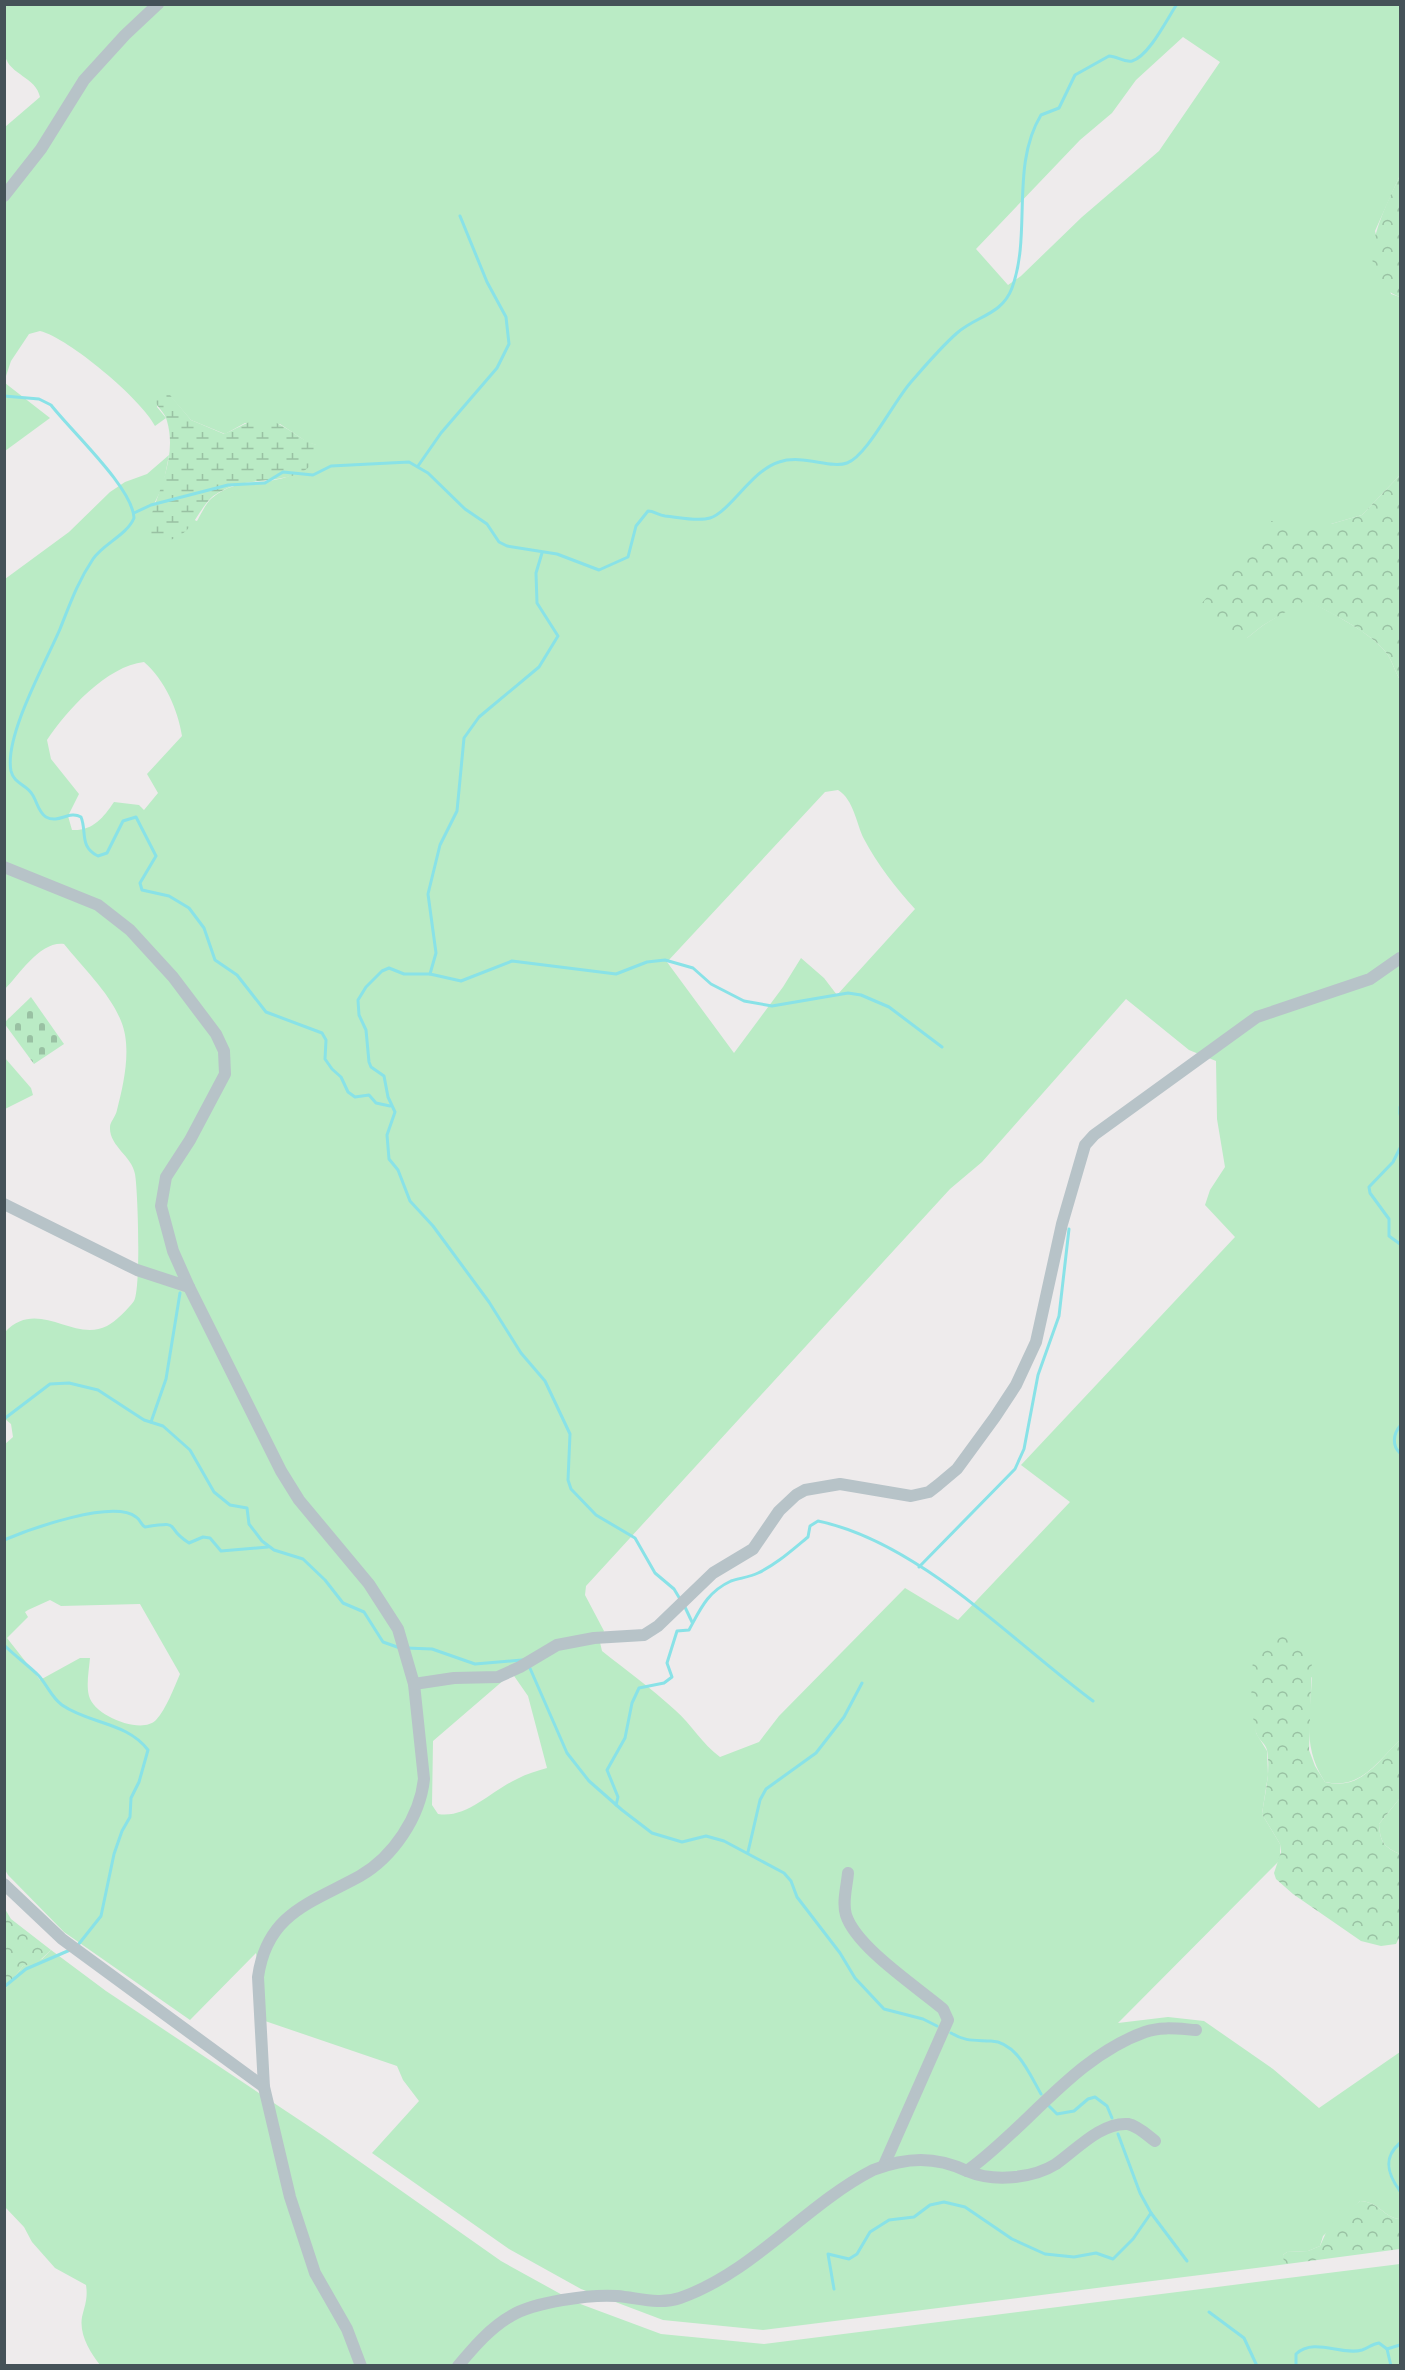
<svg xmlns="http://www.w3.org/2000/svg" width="1405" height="2370" font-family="'Noto Sans',sans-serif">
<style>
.grass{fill:#baebc5;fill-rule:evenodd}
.forest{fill:url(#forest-crowns)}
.wetland{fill:url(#wetland-marsh)}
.cemetery{fill:url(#cemetery-stones)}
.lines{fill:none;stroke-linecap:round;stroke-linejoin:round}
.stream{stroke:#89e2e7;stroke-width:3}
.minor{stroke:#b7c3c8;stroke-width:12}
</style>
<defs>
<pattern id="forest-crowns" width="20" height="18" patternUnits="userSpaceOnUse" patternTransform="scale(1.5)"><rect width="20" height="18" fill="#baebc5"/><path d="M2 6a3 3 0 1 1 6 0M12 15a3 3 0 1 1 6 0" fill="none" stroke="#99c1a3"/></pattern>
<pattern id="wetland-marsh" width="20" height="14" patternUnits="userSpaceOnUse" patternTransform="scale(1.5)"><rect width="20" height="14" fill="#baebc5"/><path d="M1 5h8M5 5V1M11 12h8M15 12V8" fill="none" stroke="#99c1a3"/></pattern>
<pattern id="cemetery-stones" width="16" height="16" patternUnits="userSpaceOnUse" patternTransform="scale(1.5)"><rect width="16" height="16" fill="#baebc5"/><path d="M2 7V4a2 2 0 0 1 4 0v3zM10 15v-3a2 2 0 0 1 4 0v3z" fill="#99c1a3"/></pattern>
</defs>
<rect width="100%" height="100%" fill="#eeebec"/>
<g class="grass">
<path d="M5 5H1400V175L1375 231 1391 294 1400 297V475L1362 515 1331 524 1307 525 1247 638 1262 626 1306 599C1330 613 1372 632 1388 655 1393 663 1395 672 1400 680V1740C1377 1762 1361 1790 1325 1782 1302 1747 1310 1717 1312 1677L1255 1714 1256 1733 1267 1751 1268 1775 1262 1814 1280 1844V1860L1118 2023 1168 2017 1204 2021 1273 2069 1319 2108 1400 2052V2219C1384 2218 1380 2202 1360 2201L1323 2236 1320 2246 1308 2251 1287 2252 1283 2255 1287 2264 763 2330 663 2320 581 2289 509 2249 372 2153 419 2101 403 2080 397 2066 265 2021 256 1953 190 2020 64 1932 8 1875 4 1868V1445L13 1437 11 1424 5 1419V1332C38 1297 73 1343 107 1326 115 1322 129 1308 134 1301 141 1289 138 1191 135 1174 132 1156 109 1146 110 1127 110 1122 116 1116 117 1110 124 1083 132 1047 121 1021 110 993 83 968 64 944 40 941 20 974 5 989V579L69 532 110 492 125 482 147 474 169 455 163 486 154 504 197 521C201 514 206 503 212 498 244 470 281 495 314 459L316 445 307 442 280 424 245 423 225 434 191 420 165 390 157 407 166 418 155 426C142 400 69 338 40 331L29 334 11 361 5 379V127L40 97C36 77 10 75 5 56 1 42 5 20 5 5ZM1183 37 1220 62 1159 151 1082 217 1021 276 1008 285 976 249 1080 140 1112 113 1136 80ZM144 662C165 680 178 710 182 736L147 774 158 793 144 810 139 805 114 802C103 818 93 831 72 830L68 816 79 794 51 759 47 740C67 710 107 666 144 662ZM838 790C854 800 856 823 864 839 877 864 896 888 915 909L837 995 824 978 801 958 783 987 734 1053 667 962 825 792ZM1126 999 1189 1050 1216 1061 1217 1119 1225 1167 1210 1190 1205 1205 1235 1237 1021 1465 1070 1502 958 1620 905 1588 779 1716 759 1742 720 1757C702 1744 692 1725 675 1710 652 1689 626 1670 602 1651L599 1638 604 1631 585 1595 586 1586 950 1189 982 1162ZM50 1600 61 1606 140 1604 180 1674C174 1688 166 1709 156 1720 142 1735 94 1716 89 1696 86 1685 89 1670 90 1658H80L40 1680 7 1638 28 1617 25 1612 28 1610ZM512 1673 528 1696 547 1768C537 1771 526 1774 517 1779 492 1790 467 1819 438 1814L432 1805 433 1741Z"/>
<polygon points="5,383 50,418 5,451 4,451"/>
<polygon points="5,1058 31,1088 33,1095 5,1109"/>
<path d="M1400 1798V1854C1384 1847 1380 1842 1379 1824Z"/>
<path d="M51 1950 106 1991 322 2135 501 2261 575 2302 661 2334 764 2344 1400 2264V2365H100C90 2352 79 2335 82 2317 85 2305 88 2298 86 2285L55 2268 32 2242 24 2227 5 2207V1989L23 1966 42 1959Z"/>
</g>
<g class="forest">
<path d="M1400 175V297C1347 276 1384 211 1400 175Z"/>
<path d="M1400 475V680C1395 672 1393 663 1388 655 1372 632 1330 613 1306 600L1262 626 1247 638 1222 624 1202 603 1271 521 1331 524 1362 515Z"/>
<path d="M1285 1635 1297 1639 1312 1656 1309 1750 1315 1766 1325 1782C1361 1791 1377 1762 1400 1740V1798L1379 1824C1380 1842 1384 1847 1400 1854V1936L1396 1944 1381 1946 1361 1941 1293 1894 1276 1879 1274 1873 1281 1852 1280 1844 1262 1814C1265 1793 1271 1771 1267 1750 1265 1743 1260 1741 1257 1735 1251 1720 1247 1656 1260 1645 1267 1639 1277 1637 1285 1635Z"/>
<polygon points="5,1909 11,1919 51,1950 38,1962 23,1966 5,1989"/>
<path d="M1360 2201C1380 2202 1384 2218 1400 2219V2249L1287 2264 1284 2262 1283 2255 1287 2252 1308 2251 1320 2246 1329 2226Z"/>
</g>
<path class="wetland" d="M165 389 191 420 224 434C235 430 244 423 255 420 278 415 296 440 317 445 320 486 259 477 235 485 229 487 216 493 211 498 197 512 192 534 170 540 161 543 152 537 147 530 156 494 178 459 167 421 165 411 155 407 154 397Z"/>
<polygon class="cemetery" points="31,997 64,1044 34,1064 4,1023"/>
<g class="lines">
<g class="stream">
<path d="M4 396 39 399 51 405C71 431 133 488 134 518 127 535 103 544 93 559 77 583 70 604 60 629 46 662 4 736 11 771 14 784 26 784 32 794 37 801 38 812 46 817 59 824 69 810 81 817 87 831 79 847 98 856L107 853 123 821 136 817 156 856 140 883 142 890 169 896 189 908 204 928 215 960 237 975 266 1012 322 1033 326 1040 325 1059 332 1069 341 1077 348 1092 355 1097 369 1095 376 1103 390 1106"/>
<polyline points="418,466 441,433 497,368 509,344 506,317 487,282 460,216"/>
<path d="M134 513 151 505 228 485 265 483 283 472 313 475 331 466 409 462 428 473 465 509 487 524 499 542 507 546 557 554 599 570 628 557 636 526 648 511C654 511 658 515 665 516 678 517 697 522 710 518 730 512 752 470 779 462 803 454 830 469 847 463 867 456 894 401 911 382 925 366 941 347 957 333 976 316 1002 315 1012 288 1032 234 1010 166 1041 115L1059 108 1075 75 1109 56C1117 56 1124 63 1132 61 1149 56 1167 19 1177 4"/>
<polyline points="430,974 436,953 428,894 440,845 457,811 464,738 479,717 539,667 558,636 537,603 536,573 542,553"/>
<polyline points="1400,1107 1400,1114"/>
<polyline points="1400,1148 1393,1162 1369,1187 1370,1193 1389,1219 1389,1236 1400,1244"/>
<polyline points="4,1419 50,1384 69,1383 98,1390 144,1420 163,1426 190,1450 214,1492 230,1505 247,1508 249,1524 262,1541 274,1550 303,1559 325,1580 343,1603 364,1612 383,1642 400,1648"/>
<polyline points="151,1422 166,1379 180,1293"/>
<path d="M1400 1426C1393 1434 1392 1446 1400 1453"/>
<path d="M4 1540C30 1529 113 1499 136 1517 141 1520 140 1524 145 1527 185 1521 162 1526 189 1543L203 1537 210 1538 221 1551 268 1547"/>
<polyline points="919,1567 1015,1469 1024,1449 1038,1375 1059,1316 1069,1229"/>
<polyline points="680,1599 674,1589 655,1573 635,1538 596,1515 571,1489 568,1480 570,1434 545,1381 521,1353 489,1302 433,1226 410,1201 398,1170 389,1159 387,1135 395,1112 388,1097 384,1076 371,1067 369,1062 366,1030 359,1015 358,1000 366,987 382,971 389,968 404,974 430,974 461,981 512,961 616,974 647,962 665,960 693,968 711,984 744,1001 772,1006 848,993 861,995 889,1007 942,1047"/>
<polyline points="684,1605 692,1622"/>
<path d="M4 1645C15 1656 28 1665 39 1676 47 1685 52 1698 62 1705 89 1724 127 1722 148 1750L139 1782 131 1798 130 1817 122 1831 114 1854 101 1916 78 1945"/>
<polyline points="406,1648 432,1649 475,1664 522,1660"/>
<polyline points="529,1666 567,1753 589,1781 622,1810 652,1833 682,1842 706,1836 724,1841 784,1873 791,1881 797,1897 840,1953 855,1978 884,2009 923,2019 937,2026"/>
<path d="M616 1805 618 1797 607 1770 625 1738 632 1703 639 1688 664 1683 672 1677 667 1663 677 1631 689 1630C700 1610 707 1592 731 1581 740 1578 750 1577 758 1573 777 1564 792 1550 808 1537L810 1526 818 1521C919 1542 1012 1641 1093 1701"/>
<polyline points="748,1852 760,1800 766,1789 816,1753 844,1717 862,1683"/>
<polyline points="4,1987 26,1969 70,1950"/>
<path d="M951 2033C966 2042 974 2040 991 2041 1017 2042 1030 2075 1041 2094"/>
<polyline points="1049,2106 1057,2114 1074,2111 1088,2099 1095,2097 1107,2106 1112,2118"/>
<polyline points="1118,2134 1140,2193 1151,2213 1187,2261"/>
<path d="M1400 2143C1382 2158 1388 2175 1400 2191"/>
<polyline points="834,2289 828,2254 849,2259 857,2254 870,2232 889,2220 914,2217 930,2205 944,2202 965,2207 1012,2239 1045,2254 1074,2257 1096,2253 1113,2259 1133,2239 1151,2213"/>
<polyline points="1209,2312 1244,2338 1257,2366"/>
<polyline points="1387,2349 1400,2345"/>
<path d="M1296 2366V2354C1314 2337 1342 2356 1362 2350 1368 2348 1372 2344 1379 2343L1387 2349 1391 2366"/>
</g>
<g class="minor">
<polyline points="4,196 41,149 84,80 125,35 158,4"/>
<path d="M4 867 98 905 130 930 173 977 216 1034 224 1051 225 1074 190 1140 166 1177 161 1206 173 1251 189 1287 281 1471 299 1500 369 1584 398 1629 414 1684 424 1779C420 1817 393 1857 360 1876 311 1903 267 1913 258 1977L264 2087 290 2197 315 2273 347 2329 361 2366"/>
<polyline points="4,1204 137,1270 189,1287"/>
<polyline points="414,1684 454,1678 498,1677 520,1667 557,1645 594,1638 644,1635 658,1626 713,1573 753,1549 779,1511 796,1495 805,1490 840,1484 911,1496 929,1492 938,1485 957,1469 995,1417 1016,1385 1036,1342 1062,1224 1085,1145 1094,1135 1257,1017 1370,979 1400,958"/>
<path d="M848 1873C847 1886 842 1902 846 1915 856 1947 917 1987 943 2009L948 2020 884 2165"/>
<polyline points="4,1884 62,1939 264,2087"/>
<path d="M967 2171C993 2182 1032 2179 1056 2164 1076 2150 1101 2122 1128 2124 1138 2126 1147 2135 1155 2141"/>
<path d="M458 2366C473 2348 491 2327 511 2316 533 2302 591 2294 617 2296 639 2298 659 2305 680 2298 754 2272 805 2205 873 2170 907 2157 935 2156 967 2171 1027 2128 1074 2057 1145 2032 1161 2026 1180 2029 1196 2030"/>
</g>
</g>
<rect width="1405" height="2370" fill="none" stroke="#455258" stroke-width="12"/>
</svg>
